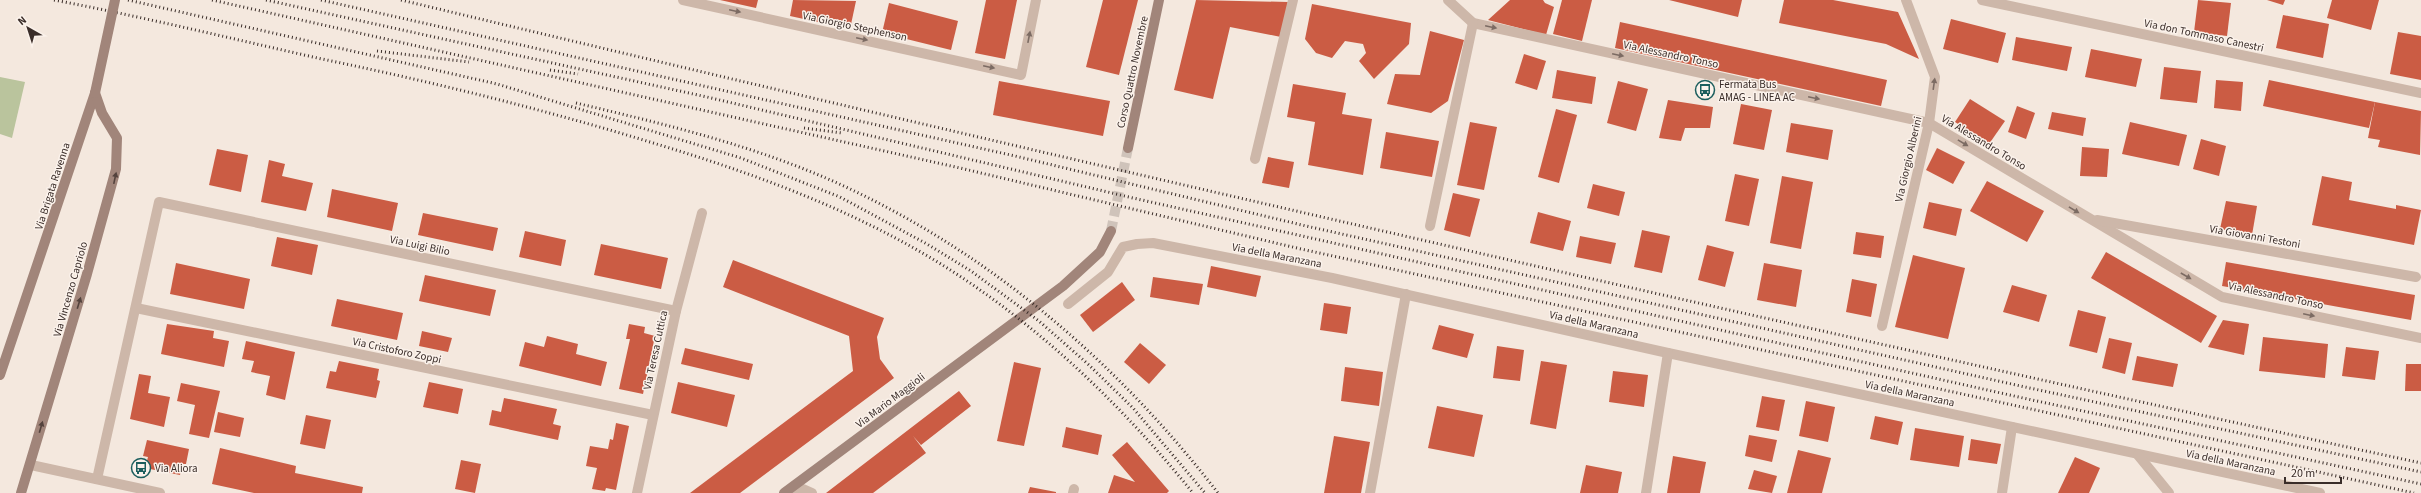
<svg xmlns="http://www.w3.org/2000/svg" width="2421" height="493" font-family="'Source Sans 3',sans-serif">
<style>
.green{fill:#bac49d}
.building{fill:#cb5c44}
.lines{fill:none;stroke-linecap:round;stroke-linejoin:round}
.secondary-tunnel{stroke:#cfc3ba;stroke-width:10;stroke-dasharray:10 5;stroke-linecap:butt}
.street{stroke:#cdb7a9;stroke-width:10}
.secondary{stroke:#a1857a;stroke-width:10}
.rail{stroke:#3a2d29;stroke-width:3;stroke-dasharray:1 3;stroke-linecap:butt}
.secondary-bridge{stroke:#a1857a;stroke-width:10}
.oneway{fill:#7c6b63}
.oneway2{fill:#54433d}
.labels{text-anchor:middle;stroke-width:3;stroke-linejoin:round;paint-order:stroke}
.street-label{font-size:11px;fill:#3a2d29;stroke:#fbf2eb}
.poi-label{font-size:11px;fill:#3a2d29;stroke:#fbf2eb;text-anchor:start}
</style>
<rect width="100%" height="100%" fill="#f4e8de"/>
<polygon class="green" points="0,77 25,82 12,138 0,134"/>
<g class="building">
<polygon points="720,0 758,0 756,8"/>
<polygon points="793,0 856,1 850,29 790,16"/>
<polygon points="986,0 1017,0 1005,59 975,53"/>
<polygon points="1103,0 1138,0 1119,75 1086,67"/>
<polygon points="1196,0 1288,2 1281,37 1230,27 1213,99 1174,90"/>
<polygon points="1510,0 1543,0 1545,3 1554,7 1546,35 1488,20"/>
<polygon points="1562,0 1592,0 1582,41 1553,34"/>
<polygon points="1669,0 1742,0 1738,17"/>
<polygon points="1784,0 1833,0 1898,12 1919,59 1886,44 1779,23"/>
<polygon points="2198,0 2231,3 2227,36 2194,32"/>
<polygon points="2267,0 2285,0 2283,5"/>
<polygon points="2332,0 2379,0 2371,30 2327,18"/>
<polygon points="889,3 958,21 951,50 882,33"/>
<polygon points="1312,4 1411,23 1409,44 1374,79 1359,61 1366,53 1363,44 1345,41 1332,58 1316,53 1305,39"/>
<polygon points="2283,15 2329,24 2323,58 2276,48"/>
<polygon points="1951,19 2006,33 1998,63 1943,49"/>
<polygon points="1620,22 1887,80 1881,106 1615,48"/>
<polygon points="1430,31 1464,40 1448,101 1431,113 1387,104 1395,74 1420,75"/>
<polygon points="2398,32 2421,36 2421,80 2390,74"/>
<polygon points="2016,37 2072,47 2067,71 2012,60"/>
<polygon points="2091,49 2142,59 2136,87 2085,77"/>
<polygon points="1524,54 1546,61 1537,90 1515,83"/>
<polygon points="2164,67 2201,71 2197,103 2160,99"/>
<polygon points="1557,70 1596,77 1592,104 1552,98"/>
<polygon points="2216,80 2243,82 2241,111 2214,108"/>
<polygon points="2269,80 2375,102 2369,128 2263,106"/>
<polygon points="999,81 1110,101 1103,136 993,115"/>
<polygon points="1618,81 1648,89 1636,131 1607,123"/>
<polygon points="1293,84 1346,93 1342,114 1372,119 1363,175 1308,165 1315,122 1287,117"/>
<polygon points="1970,99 2005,121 1989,144 1955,122"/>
<polygon points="1668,100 1713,107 1710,128 1685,128 1681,141 1659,138"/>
<polygon points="2375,102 2421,111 2420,155 2378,147 2380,140 2368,138"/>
<polygon points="1741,104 1772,110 1764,150 1733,144"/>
<polygon points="2017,106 2035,113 2026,139 2008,132"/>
<polygon points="1556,109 1577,115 1559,183 1538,177"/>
<polygon points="2052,112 2086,118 2083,136 2048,129"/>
<polygon points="1470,122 1497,127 1484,190 1457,185"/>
<polygon points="2130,122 2187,135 2179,166 2122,154"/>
<polygon points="1791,123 1833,130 1828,160 1786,152"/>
<polygon points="1386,132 1439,141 1432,177 1380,168"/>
<polygon points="2201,139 2226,146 2219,176 2193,169"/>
<polygon points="2082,147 2109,149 2107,177 2080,176"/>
<polygon points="1937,148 1965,162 1953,184 1926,170"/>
<polygon points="217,149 248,155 241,192 209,185"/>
<polygon points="1268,157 1294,162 1289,188 1262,183"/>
<polygon points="269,160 285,164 282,176 313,183 306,211 261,202"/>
<polygon points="1735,174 1759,179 1749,226 1725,221"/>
<polygon points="1782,176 1813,182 1801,249 1770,243"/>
<polygon points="2322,176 2352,182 2349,200 2396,209 2396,205 2421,210 2414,245 2312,225"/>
<polygon points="1987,181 2044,211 2027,242 1970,211"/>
<polygon points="1593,184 1625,192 1619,216 1587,208"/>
<polygon points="332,189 398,203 392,231 327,217"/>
<polygon points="1453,193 1480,199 1470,237 1444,230"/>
<polygon points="2226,201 2257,206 2252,235 2220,229"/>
<polygon points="1929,202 1962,209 1956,236 1923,228"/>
<polygon points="1538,212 1571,221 1563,251 1530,243"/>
<polygon points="423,213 498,228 493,251 418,235"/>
<polygon points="1642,230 1670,236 1662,273 1634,267"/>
<polygon points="525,231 566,240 561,266 519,257"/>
<polygon points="1856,232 1884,236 1881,258 1853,254"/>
<polygon points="1580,236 1616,243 1611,264 1576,257"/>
<polygon points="277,237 318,245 312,275 271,266"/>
<polygon points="601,244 668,258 661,289 594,275"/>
<polygon points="1707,245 1734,252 1725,287 1698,280"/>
<polygon points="2106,252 2217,316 2201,343 2091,278"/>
<polygon points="1913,255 1965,268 1948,339 1895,327"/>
<polygon points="733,260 884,318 877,337 880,359 894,378 740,493 690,493 853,371 849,336 723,287"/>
<polygon points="2226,262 2415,295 2411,320 2222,286"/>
<polygon points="176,263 250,279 244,309 170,294"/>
<polygon points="1764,263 1802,270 1796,307 1757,300"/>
<polygon points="1211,266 1261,276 1256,297 1207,287"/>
<polygon points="425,275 496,290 490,316 419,301"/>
<polygon points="1153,277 1203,284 1199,305 1150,297"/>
<polygon points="1852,279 1877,284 1871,317 1846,312"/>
<polygon points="1122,282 1135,300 1093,332 1080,315"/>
<polygon points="2012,285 2047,295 2039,322 2003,312"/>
<polygon points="337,299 403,313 397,340 331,326"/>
<polygon points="1324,303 1351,307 1347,334 1320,330"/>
<polygon points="2078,310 2106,317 2097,353 2069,346"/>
<polygon points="2223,320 2249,324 2244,355 2208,347"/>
<polygon points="167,324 214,331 213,338 229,341 224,367 161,354"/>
<polygon points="629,324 645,327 644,333 655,336 643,394 619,389 630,339 626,339"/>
<polygon points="1439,325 1474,334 1467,358 1432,349"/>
<polygon points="422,331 452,338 448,352 419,346"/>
<polygon points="547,336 578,344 576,354 607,362 601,386 519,366 525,342 544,347"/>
<polygon points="2263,337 2328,344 2325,378 2259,371"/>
<polygon points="2109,338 2132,343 2125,374 2102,368"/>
<polygon points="246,341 295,352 285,400 266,395 270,376 251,372 254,361 242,359"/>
<polygon points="1140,343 1166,365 1149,384 1124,362"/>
<polygon points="1497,346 1524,350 1520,381 1493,378"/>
<polygon points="2346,347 2379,351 2375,380 2342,376"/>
<polygon points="685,348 753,364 749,380 681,364"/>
<polygon points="2137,356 2178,364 2173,387 2132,380"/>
<polygon points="339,361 379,369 377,380 380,381 376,398 326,388 330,371 336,372"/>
<polygon points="1541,361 1567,365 1556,429 1530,424"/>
<polygon points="1014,362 1041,368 1024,446 997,441"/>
<polygon points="2406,364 2421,364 2421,391 2405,391"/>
<polygon points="1345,367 1383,372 1379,406 1341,401"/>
<polygon points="1613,371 1648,375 1644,407 1609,402"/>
<polygon points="139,374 151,376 148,393 170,397 164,427 130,419"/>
<polygon points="429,382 463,389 458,414 423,407"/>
<polygon points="678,382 735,395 727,427 671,413"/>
<polygon points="181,383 220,391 209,438 189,434 195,405 177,401"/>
<polygon points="959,391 971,406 921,445 913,436 926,453 873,493 826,493"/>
<polygon points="1762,396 1785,400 1779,431 1756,427"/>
<polygon points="504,398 557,409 553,424 561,426 558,440 489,425 492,410 501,412"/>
<polygon points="1806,401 1835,407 1828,442 1799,436"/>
<polygon points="1437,406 1483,415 1474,457 1428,448"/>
<polygon points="218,412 244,418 240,437 214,432"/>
<polygon points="306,415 331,420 325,449 300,444"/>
<polygon points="1875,416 1903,422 1898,445 1870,439"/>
<polygon points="616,423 629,426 616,490 606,488 605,491 592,489 597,468 586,466 590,446 608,449 610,439 613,440"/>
<polygon points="1066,427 1102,435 1098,455 1062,447"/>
<polygon points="1915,428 1964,436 1959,467 1910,460"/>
<polygon points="1749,435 1777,440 1772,462 1745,456"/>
<polygon points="1334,436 1370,442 1361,493 1324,493"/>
<polygon points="1971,439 2001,444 1997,464 1968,460"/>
<polygon points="147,440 189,449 186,464 182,464 180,475 145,468 148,457 143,456"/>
<polygon points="1127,442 1169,491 1167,493 1108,493 1114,475 1135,482 1112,455"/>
<polygon points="220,448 296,466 295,473 363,487 362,493 254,493 212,484"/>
<polygon points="1798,450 1831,458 1822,493 1787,493"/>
<polygon points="1673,456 1706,462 1700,493 1667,493"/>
<polygon points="2075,457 2100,468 2089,493 2058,493"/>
<polygon points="461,460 481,464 475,493 455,489"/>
<polygon points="1586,465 1622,472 1618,493 1580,493"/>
<polygon points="1754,470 1777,476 1772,493 1748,489"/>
<polygon points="1030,487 1056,492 1056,493 1028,493"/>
</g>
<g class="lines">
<polyline class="secondary-tunnel" points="1111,231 1128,148"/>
<g class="street">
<polyline points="683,0 1021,75 1036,0"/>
<polyline points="1448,0 1473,23 1929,123 2222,297 2421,338"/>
<polyline points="1982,0 2421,93"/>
<polyline points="1255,159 1293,0"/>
<polyline points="2097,220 2416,277"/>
<polyline points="1430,226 1473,23"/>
<polyline points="1068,304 1108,272 1123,247 1137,244 1153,243 1332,278 1668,353 2320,493"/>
<polyline points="136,308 653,415"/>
<polyline points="1882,326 1929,123 1935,77 1906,0"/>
<polyline points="2138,455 2169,493"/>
<polyline points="31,465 160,493"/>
<polyline points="97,479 159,202 676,311"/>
<polyline points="637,493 676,311 702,213"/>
<polyline points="791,493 803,489 812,493"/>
<polyline points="1073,493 1074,489"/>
<polyline points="1370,493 1406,294"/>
<polyline points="1646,493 1668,353"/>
<polyline points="2002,493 2012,427"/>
</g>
<g class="secondary">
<polyline points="1128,148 1159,0"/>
<polyline points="0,375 95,93"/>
<polyline points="21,493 87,274 116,169 117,138 102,113 95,93"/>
<polyline points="784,493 1063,286 1100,252 1111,231"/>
</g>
<g class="rail">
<path d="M54 0C144 17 233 39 322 59 433 82 542 109 650 142 756 174 861 212 955 273 1047 333 1124 408 1193 493"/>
<polyline points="128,0 497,84 741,158 840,197 927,244 971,271 1039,321 1089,365 1133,408 1205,493"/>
<polyline points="212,0 960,168 1301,249 2414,493"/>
<polyline points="266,0 707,97 1133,198 2023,398 2421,484"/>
<polyline points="321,0 1015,156 1306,226 2025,387 2421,472"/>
<path d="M401 0C1072 161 1746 317 2421 463"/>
<polyline points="377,51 469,62"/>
<polyline points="550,70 578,74"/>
<path d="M576 103C664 124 752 145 835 182 988 251 1116 361 1218 493"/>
<polyline points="804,128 842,133"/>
</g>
<polyline class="secondary-bridge" points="95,93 115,0"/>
</g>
<defs><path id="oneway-solid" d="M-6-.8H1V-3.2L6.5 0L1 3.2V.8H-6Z"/></defs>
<g class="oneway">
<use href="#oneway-solid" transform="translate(735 11) rotate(12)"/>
<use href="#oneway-solid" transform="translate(1491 27) rotate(12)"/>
<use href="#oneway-solid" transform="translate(1029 37) rotate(-79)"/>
<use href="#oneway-solid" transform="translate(862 39) rotate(12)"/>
<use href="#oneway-solid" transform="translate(1618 55) rotate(12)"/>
<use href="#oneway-solid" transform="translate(989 67) rotate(12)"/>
<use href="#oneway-solid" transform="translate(1934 84) rotate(-82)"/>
<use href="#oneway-solid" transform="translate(1814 98) rotate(12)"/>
<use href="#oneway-solid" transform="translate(1963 143) rotate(31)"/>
<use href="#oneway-solid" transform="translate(2074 210) rotate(31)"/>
<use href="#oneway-solid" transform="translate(2186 276) rotate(30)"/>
<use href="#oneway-solid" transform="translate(2309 315) rotate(12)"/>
</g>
<g class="oneway2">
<use href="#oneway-solid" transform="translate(115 178) rotate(-78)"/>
<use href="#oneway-solid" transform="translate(79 303) rotate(-73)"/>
<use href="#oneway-solid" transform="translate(41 427) rotate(-74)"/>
</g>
<defs>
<symbol id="bus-ring" viewBox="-11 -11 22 22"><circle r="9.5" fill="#fbf2eb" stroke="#1c5e5d" stroke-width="1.5"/><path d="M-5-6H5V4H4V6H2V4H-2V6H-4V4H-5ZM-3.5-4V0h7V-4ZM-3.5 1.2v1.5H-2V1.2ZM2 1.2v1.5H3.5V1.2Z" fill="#1c5e5d"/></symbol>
</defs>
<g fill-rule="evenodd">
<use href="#bus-ring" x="1694" y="79" width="22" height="22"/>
<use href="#bus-ring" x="130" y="457" width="22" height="22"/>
</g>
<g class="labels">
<g class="street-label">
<text transform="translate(855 26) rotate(12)" y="4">Via Giorgio Stephenson</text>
<text transform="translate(2204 35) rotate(12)" y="4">Via don Tommaso Canestri</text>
<text transform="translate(1671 54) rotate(12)" y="4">Via Alessandro Tonso</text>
<text transform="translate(1132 72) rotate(-78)" y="4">Corso Quattro Novembre</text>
<text transform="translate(1984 142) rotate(31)" y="4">Via Alessandro Tonso</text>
<text transform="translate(1908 159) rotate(-77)" y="4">Via Giorgio Alberini</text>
<text transform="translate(52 186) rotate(-72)" y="4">Via Brigata Ravenna</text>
<text transform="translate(2255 236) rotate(10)" y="4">Via Giovanni Testoni</text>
<text transform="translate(420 245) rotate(12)" y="4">Via Luigi Bilio</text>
<text transform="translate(1277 255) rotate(11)" y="4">Via della Maranzana</text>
<text transform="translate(70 289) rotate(-74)" y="4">Via Vincenzo Capriolo</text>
<text transform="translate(2276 295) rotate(12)" y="4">Via Alessandro Tonso</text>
<text transform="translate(1594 324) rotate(13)" y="4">Via della Maranzana</text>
<text transform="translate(397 350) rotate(12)" y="4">Via Cristoforo Zoppi</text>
<text transform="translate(655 350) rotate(-78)" y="4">Via Teresa Cuttica</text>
<text transform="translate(1910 393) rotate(12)" y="4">Via della Maranzana</text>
<text transform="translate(890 400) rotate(-37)" y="4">Via Mario Maggioli</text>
<text transform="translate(2231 462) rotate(12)" y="4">Via della Maranzana</text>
</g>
<g class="poi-label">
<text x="1719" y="88">Fermata Bus<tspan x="1719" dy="13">AMAG - LINEA AC</tspan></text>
<text x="155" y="472">Via Aliora</text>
</g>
</g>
<g transform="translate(28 28) rotate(321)" stroke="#fbf2eb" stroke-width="3" paint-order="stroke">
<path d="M0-3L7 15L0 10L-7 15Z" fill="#3a2d29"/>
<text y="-6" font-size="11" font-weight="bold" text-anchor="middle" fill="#3a2d29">N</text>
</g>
<path d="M2285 477v6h56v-6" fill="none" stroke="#3a2d29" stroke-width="2"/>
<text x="2291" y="477" font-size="12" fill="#3a2d29" stroke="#fbf2eb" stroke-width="3" paint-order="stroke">20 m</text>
</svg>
